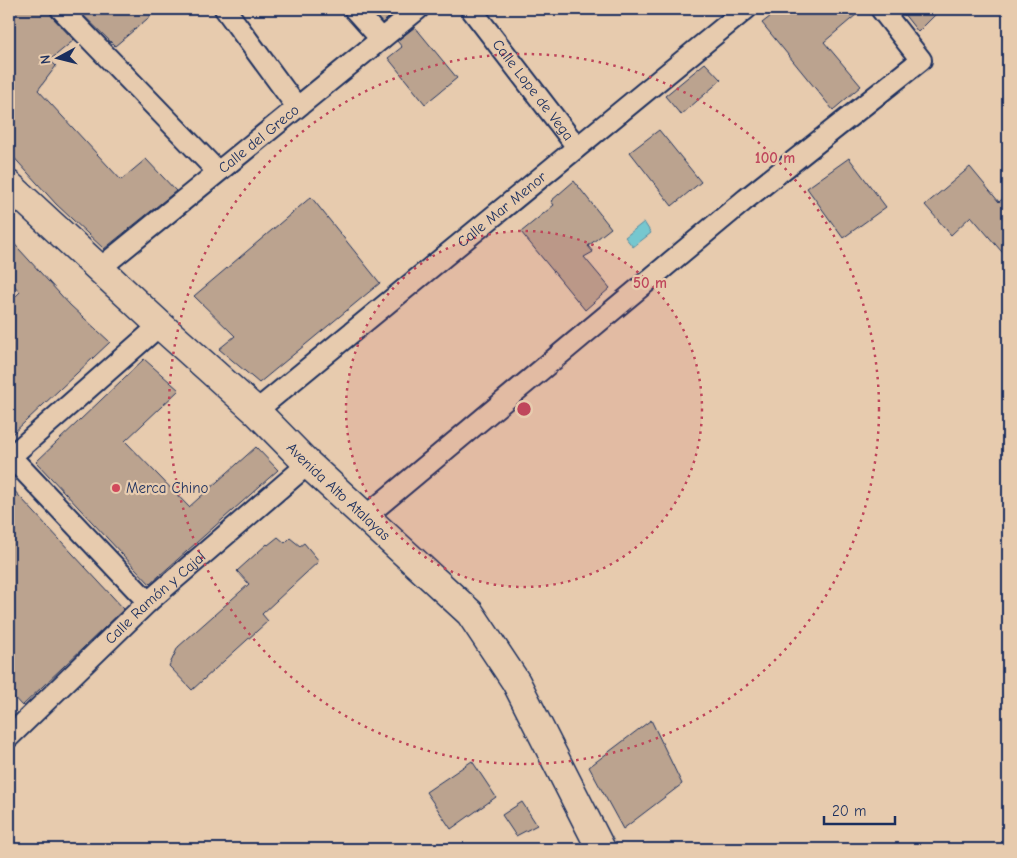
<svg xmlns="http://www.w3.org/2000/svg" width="1017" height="858" font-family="'Comic Neue',sans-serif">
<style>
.water{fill:#76c7cf;stroke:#528aa2}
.building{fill:#bba38f;stroke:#1b2f5e}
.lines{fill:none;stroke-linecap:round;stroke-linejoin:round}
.street-casing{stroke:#1b2f5e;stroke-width:24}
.secondary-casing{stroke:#1b2f5e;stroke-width:31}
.street{stroke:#e7cbae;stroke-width:20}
.secondary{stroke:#e7cbae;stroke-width:28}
.ring{fill:none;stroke:#bf465b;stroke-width:2.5;stroke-dasharray:2.5 5}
.poi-dot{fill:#d1495b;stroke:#e7cbae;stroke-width:2}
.labels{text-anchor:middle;stroke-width:4.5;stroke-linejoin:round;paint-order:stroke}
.street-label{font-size:15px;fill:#1b2f5e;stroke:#e7cbae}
.poi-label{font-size:15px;fill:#1b2f5e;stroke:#e7cbae;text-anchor:start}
.centre{fill:#bf465b;stroke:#e7cbae;stroke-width:2.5}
.ring-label{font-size:15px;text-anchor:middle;font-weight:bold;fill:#bf465b;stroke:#e7cbae;stroke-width:4.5;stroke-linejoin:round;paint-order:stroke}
</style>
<rect width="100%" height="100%" fill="#e7cbae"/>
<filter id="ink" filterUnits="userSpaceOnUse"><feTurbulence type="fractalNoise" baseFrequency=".02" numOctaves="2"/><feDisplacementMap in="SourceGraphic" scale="10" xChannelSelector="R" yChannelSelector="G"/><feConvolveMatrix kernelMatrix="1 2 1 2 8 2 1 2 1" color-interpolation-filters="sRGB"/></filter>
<g filter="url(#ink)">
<polygon class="water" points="644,222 651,233 633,247 625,237"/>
<g class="building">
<polygon points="9,9 49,9 52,17 74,40 50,60 56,66 38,90 121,180 146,159 176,191 104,249 56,204 9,152"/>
<polygon points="77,9 159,9 115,46"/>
<polygon points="370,9 400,9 382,23"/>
<polygon points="780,9 863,9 824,42 861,86 833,110 762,23"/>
<polygon points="900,9 941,9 918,32"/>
<polygon points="415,27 457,78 425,104 388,58 402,47 397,41"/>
<polygon points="705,63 721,80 681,115 665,96"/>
<polygon points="659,130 701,182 672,206 630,152"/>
<polygon points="849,158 886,207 843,238 807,188"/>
<polygon points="970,167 999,202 1008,194 1008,259 971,216 951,235 925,205"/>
<polygon points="574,181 611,228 588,246 593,252 584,257 610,288 585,310 521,232 554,205 551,201"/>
<polygon points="311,197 380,283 259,383 219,349 235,336 194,296"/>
<polygon points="9,238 70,305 110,342 9,437 9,303 20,292 9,280"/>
<polygon points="144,359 179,390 125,441 189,507 256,447 278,470 150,584 36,462"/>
<polygon points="9,485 124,609 22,706 9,692"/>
<polygon points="278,537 285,543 290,538 300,546 304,543 319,561 262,614 268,621 192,690 169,666 178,647 249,584 237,571 267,544 268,545"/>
<polygon points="651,720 682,784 623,829 589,767"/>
<polygon points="472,761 496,797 451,829 426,792"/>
<polygon points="522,802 537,825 516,836 502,815"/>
</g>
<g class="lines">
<defs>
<g id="street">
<polyline points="61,9 217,171"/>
<polyline points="225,9 297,107"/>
<polyline points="354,9 381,39"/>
<path id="s1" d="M471 9 577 147"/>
<path id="s2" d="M99 269 418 9"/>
<path id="s3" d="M256 411 746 9"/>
<polyline points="9,455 148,602"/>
<polyline points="9,458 160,325"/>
<polyline points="365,517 746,199 921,60 881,9"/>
<path id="s4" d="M9 737 148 602 308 464"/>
</g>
<g id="secondary">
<path id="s5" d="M9 185 160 325 256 411 308 464 470 613 516 682 601 849"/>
</g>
</defs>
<use href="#street" class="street-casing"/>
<use href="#secondary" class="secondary-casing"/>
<use href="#street" class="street"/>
<use href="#secondary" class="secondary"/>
</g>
</g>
<circle cx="524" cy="409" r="178" fill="#bf465b" fill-opacity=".12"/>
<g class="ring">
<circle cx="524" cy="409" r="178"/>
<circle cx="524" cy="409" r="355"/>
</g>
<circle class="poi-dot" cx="116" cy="488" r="5"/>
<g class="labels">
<g class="street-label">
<text dy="5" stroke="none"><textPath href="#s1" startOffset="102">Calle Lope de Vega</textPath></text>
<text dy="5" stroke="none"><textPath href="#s2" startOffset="206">Calle del Greco</textPath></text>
<text dy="5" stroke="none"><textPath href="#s3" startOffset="318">Calle Mar Menor</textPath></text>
<text dy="5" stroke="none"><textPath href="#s5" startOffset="450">Avenida Alto Atalayas</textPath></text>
<text dy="5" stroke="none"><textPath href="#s4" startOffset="202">Calle Ramón y Cajal</textPath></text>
</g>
<g class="poi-label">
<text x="126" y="493">Merca Chino</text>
</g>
</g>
<circle cx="524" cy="409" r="8" class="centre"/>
<g class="ring-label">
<text x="775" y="163">100 m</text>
<text x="650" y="288">50 m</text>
</g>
<rect width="1017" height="858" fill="none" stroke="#e7cbae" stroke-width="30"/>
<rect x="15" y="15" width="987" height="828" fill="none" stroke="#1b2f5e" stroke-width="2" filter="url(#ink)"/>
<g transform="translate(58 58) rotate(263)" stroke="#e7cbae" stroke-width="4" paint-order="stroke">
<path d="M0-4L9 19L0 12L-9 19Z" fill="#1b2f5e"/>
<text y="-8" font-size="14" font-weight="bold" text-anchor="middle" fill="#1b2f5e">N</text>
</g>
<path d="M824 816v8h71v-8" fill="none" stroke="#1b2f5e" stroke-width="2.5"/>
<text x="832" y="816" font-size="15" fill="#1b2f5e" stroke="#e7cbae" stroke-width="4" paint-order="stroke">20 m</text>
</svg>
